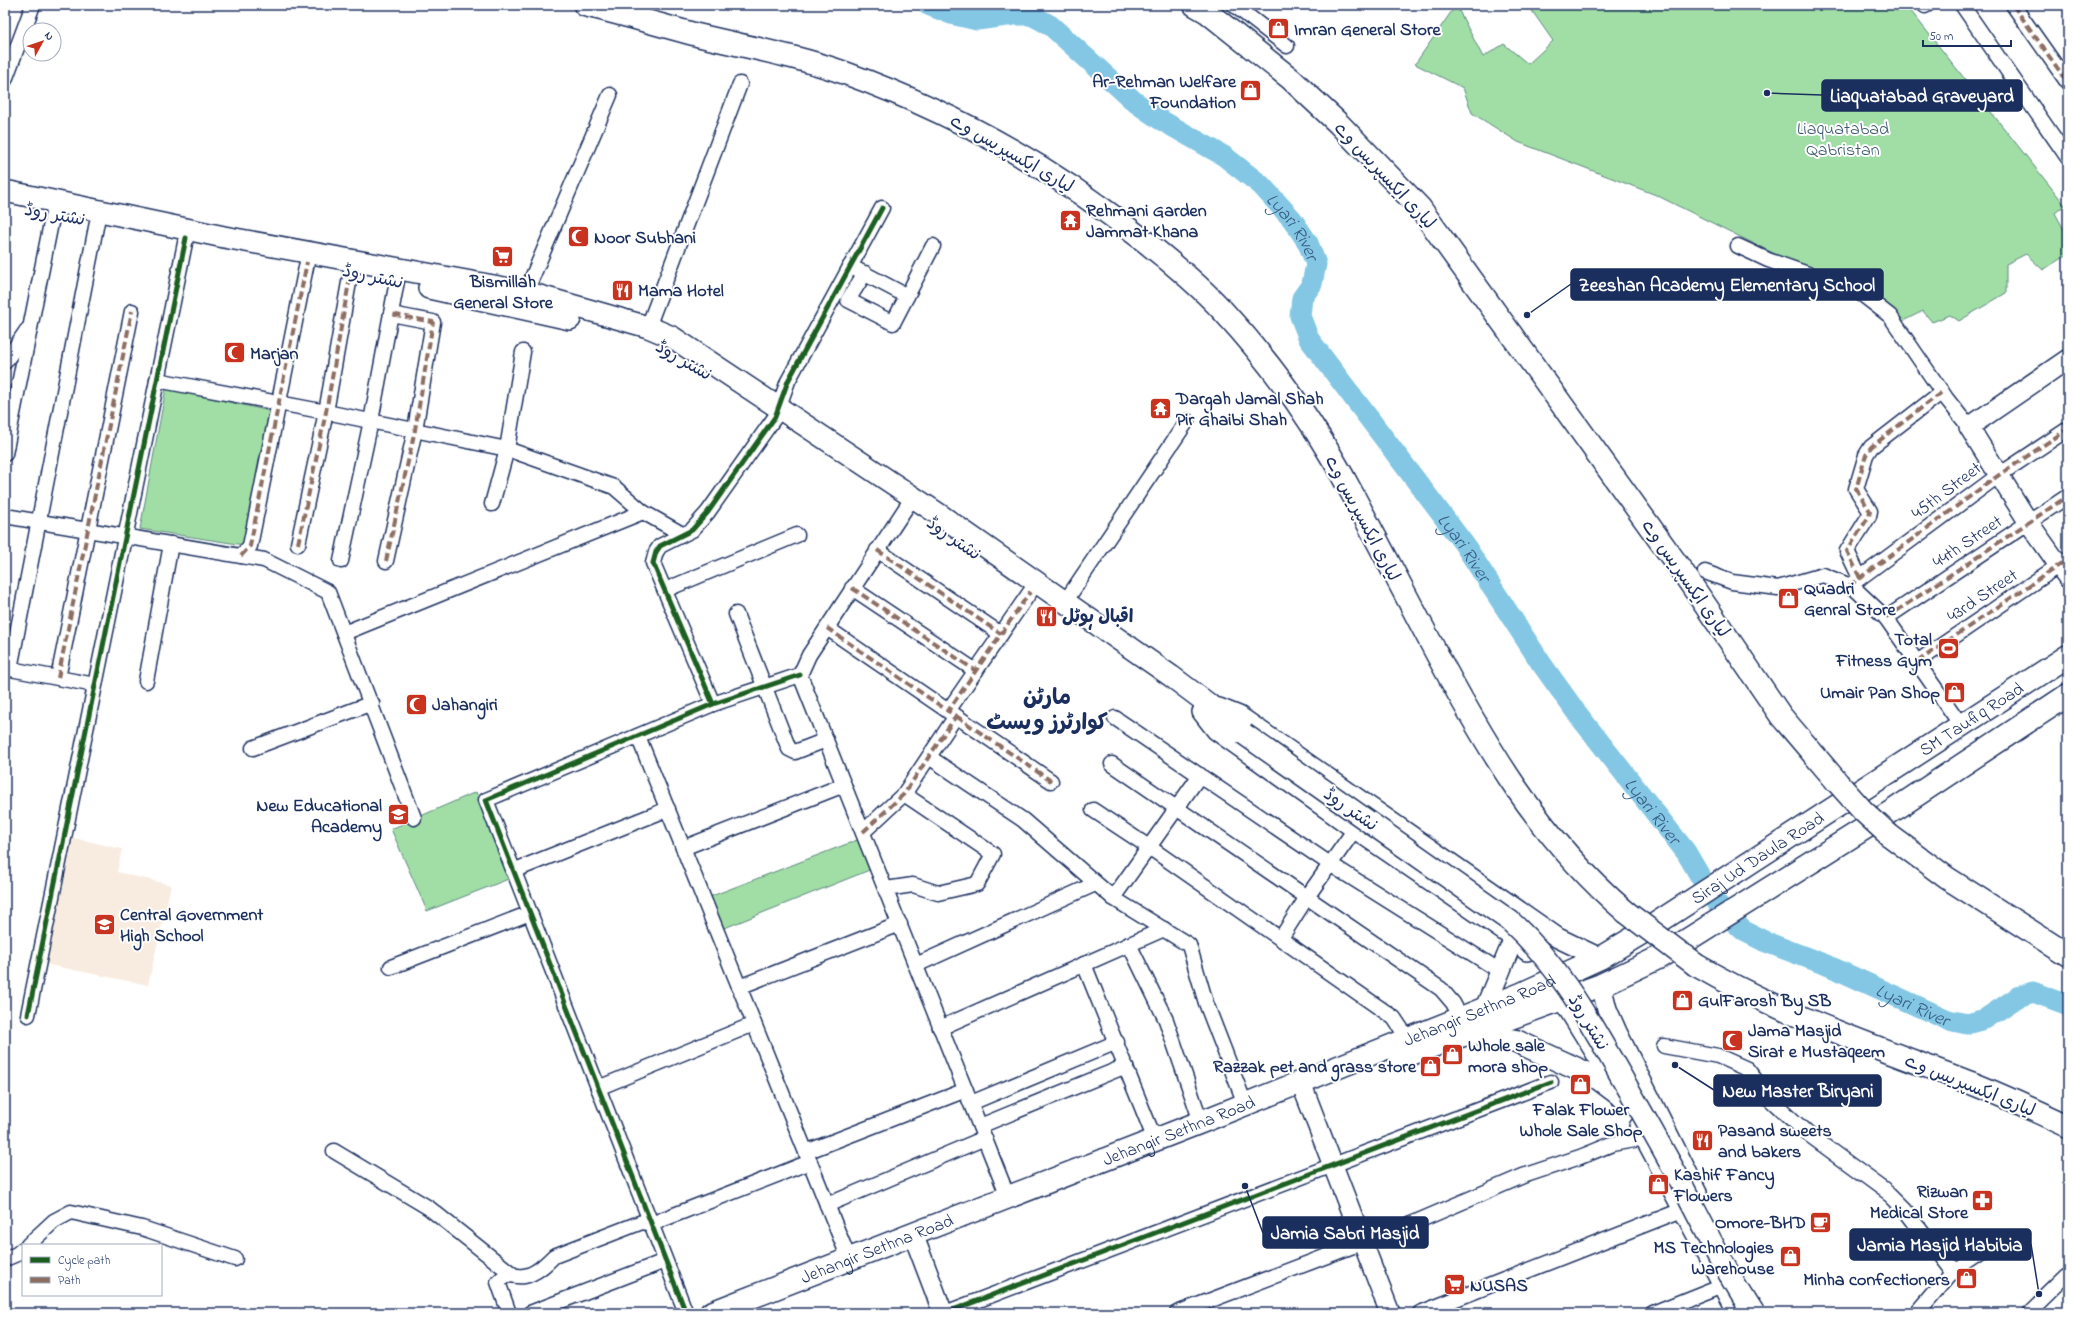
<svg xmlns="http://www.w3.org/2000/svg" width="2073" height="1318" font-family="'Indie Flower','Playpen Sans Arabic',sans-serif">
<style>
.built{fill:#f8ece0}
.green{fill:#a1dea5;stroke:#5e8682}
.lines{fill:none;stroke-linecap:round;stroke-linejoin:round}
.stream{stroke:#598aae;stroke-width:3.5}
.river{stroke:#83c7e4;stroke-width:21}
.street-casing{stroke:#1b2f5e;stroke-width:17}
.secondary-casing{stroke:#1b2f5e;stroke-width:22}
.primary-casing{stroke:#1b2f5e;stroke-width:24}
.highway-casing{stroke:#1b2f5e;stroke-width:25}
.street{stroke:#fff;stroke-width:14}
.secondary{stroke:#fff;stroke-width:19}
.primary{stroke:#fff;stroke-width:21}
.highway{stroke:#fff;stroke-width:22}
.primary-bridge-casing{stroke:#1b2f5e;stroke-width:24;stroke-linecap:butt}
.highway-bridge-casing{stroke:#1b2f5e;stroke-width:25;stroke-linecap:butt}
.primary-bridge{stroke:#fff;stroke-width:21}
.highway-bridge{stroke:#fff;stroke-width:22}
.quiet{stroke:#8d6e63;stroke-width:4;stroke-dasharray:8 4;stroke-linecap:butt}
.cycleway-casing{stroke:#fff;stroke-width:8}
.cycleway{stroke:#1b5e20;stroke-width:5}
.labels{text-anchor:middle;stroke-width:4;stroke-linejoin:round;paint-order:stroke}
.poi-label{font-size:18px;font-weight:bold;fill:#1b2f5e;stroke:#fff;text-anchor:start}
.park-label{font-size:18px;fill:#3c5b70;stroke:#fff}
.street-label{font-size:18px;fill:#1b2f5e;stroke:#fff}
.water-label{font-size:19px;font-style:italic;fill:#3a5d86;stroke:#fff}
.district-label{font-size:22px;font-weight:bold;fill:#1b2f5e;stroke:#fff}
.leader{fill:none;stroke:#1b2f5e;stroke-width:1.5}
.callout-dot{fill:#1b2f5e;stroke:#fff;stroke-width:1.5}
.callout{fill:#1b2f5e;stroke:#1b2f5e;stroke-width:1.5}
.callout-label{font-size:19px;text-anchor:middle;font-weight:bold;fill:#fff}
</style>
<rect width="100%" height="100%" fill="#fff"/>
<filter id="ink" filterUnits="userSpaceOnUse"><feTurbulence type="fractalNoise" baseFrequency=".025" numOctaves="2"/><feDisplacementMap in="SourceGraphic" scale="8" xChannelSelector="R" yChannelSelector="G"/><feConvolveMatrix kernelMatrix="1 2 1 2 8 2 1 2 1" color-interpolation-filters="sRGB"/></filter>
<g filter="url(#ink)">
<polygon class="built" points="65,836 122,849 117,872 171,885 148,985 39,963"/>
<g class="green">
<polygon points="1456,5 1483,57 1504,44 1528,64 1553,41 1528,5 1906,5 2065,205 2055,213 2068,237 2068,254 2043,270 2026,254 2006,264 2006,293 1959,321 1950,315 1932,322 1923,311 1901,322 1861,281 1791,262 1656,195 1518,142 1472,113 1463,88 1415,64"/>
<polygon points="166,388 270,411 244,545 140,529"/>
<polygon points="476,792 511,878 427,911 391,829"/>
<polygon points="865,837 877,867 717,931 704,899"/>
</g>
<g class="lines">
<polyline class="stream" points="1031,15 1040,5"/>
<path class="river" id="s1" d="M928 5 951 14 977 20 1014 15H1031L1050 25 1135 102 1161 120 1224 156 1261 185 1292 219 1308 243 1316 264 1312 284 1302 298 1300 316 1309 339 1464 544 1541 663 1576 712 1686 852 1711 895 1725 914 1744 931 1766 942 1829 966 1948 1020 1967 1024 1985 1019 2018 997 2033 992 2068 1005"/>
<defs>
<g id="street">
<polyline points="1234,5 1287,46"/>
<polyline points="1962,5 2068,158"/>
<polyline points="2013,5 2068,83"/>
<polyline points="1925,6 1927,5"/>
<polyline points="5,80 33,5"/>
<polyline points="1738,246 1768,260 1859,292 1890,316 1946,398 1969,427"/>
<polyline points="850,266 907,296 893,323 848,300 865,273"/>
<polyline points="526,292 610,95"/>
<polyline points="907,296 933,246"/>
<polyline points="648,327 740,84"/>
<polyline points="5,362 27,330"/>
<polyline points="157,380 326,412 507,449 614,487 643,512 682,534"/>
<polyline points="5,454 53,213"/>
<polyline points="492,504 507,449 523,352"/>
<polyline points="907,506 809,655 800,675 1008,1197"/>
<polyline points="5,516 264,560 328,592 414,818"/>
<polyline points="298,544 326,412 351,271"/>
<polyline points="877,550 1001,634"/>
<polyline points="241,556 250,546 307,262"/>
<polyline points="341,561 371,421 397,281"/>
<polyline points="386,561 415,430 433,322 391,314"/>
<polyline points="1705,572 1732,582 1778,588 1823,575 1853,587 1886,618 1961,725"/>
<polyline points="1860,578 1847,551 1869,516 1870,511 1856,489 1866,455 1871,447 1942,392"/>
<polyline points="1849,586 1999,475 2068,429"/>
<polyline points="852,588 976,671"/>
<polyline points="665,590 797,535"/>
<polyline points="1065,602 1187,421"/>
<polyline points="736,614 789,749 795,752 826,740"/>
<polyline points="1886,618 2068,496"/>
<polyline points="827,628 948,711"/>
<polyline points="344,633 643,512"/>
<polyline points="1917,662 2068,559"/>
<polyline points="5,668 95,685"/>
<polyline points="10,669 97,222"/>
<polyline points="58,678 132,311"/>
<polyline points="146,681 171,544"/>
<polyline points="713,704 653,563 656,552 660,546 692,530 708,512 775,417 788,381 882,208"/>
<polyline points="956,716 1051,781"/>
<polyline points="1115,718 1330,864 1500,971"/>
<polyline points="638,736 849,1259"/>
<polyline points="253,748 372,703"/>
<polyline points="929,757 1023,820 1113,898 1189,945 1206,1003 1245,1104"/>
<polyline points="1112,764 1441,989 1453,1003 1461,1018"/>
<polyline points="1093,810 1149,847 1394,1018 1408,1039"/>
<polyline points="863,832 904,794 956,716 948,711 1030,592"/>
<polyline points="683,848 844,785"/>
<polyline points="513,871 668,809"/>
<polyline points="886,889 913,885 938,893 977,884 993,854 904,794"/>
<polyline points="1113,898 1200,775"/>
<polyline points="1281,938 1307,897 1355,829"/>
<polyline points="1129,944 1166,1020 1201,1122"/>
<polyline points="1084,964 1155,1140"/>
<polyline points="916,965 1095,884"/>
<polyline points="391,967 530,913"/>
<polyline points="739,987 900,924"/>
<polyline points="28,1015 186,238"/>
<polyline points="940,1028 1164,929"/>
<polyline points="1664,1046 1718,1056 1747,1069 1771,1100 1808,1134 1890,1194 1905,1209 1953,1272"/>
<polyline points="598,1088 754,1024"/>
<polyline points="971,1103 1117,1042"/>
<polyline points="980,1126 1126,1066"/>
<polyline points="334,1151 429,1208 512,1274"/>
<polyline points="806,1152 966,1090"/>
<polyline points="827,1205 985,1138"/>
<polyline points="28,1245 54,1221 71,1212 142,1228 235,1259"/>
<polyline points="5,1259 17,1254 23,1249"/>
<path d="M509 1313 498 1282C510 1270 512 1278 524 1276 536 1274 546 1264 554 1256L642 1222 651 1224 810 1162"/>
<polyline points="530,1313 665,1261"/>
<polyline points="686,1313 486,800 713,704 800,675"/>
<polyline points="945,1313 1551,1082"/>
<polyline points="1177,1313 1411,1224 1523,1176 1580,1157 1612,1144 1645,1138"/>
<polyline points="1420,1313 1682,1210"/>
<polyline points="1653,1313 1723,1285"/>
<polyline points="1918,1313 1953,1272 1992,1246"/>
<polyline points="2028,1313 2065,1277"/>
</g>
<g id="secondary">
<polyline points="2068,359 1969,427 2029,523 2068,578"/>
<polyline points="1219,708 1239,716 1558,938 1600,958"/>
<polyline points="1202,712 1216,730 1355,829 1514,938 1527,951"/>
<polyline points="1601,985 1607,1009 1617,1032 1697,1192"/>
<polyline points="1562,999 1619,1091"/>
<polyline points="1485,1008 1514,938"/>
<polyline points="1305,1093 1390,1313"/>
<polyline points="1639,1127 1738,1313"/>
<polyline points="913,1234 943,1313"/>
</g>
<g id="primary">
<polyline points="5,191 224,237 526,292 648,327 672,337 943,517 1171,676 1207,703 1244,734"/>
<polyline points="429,288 570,319"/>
</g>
<g id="highway">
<path d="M585 5C623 14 660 25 697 35 747 47 797 56 845 73 953 112 1052 167 1142 239 1170 261 1199 285 1223 311 1274 366 1318 429 1353 495 1379 545 1405 594 1431 643 1484 743 1538 837 1626 912"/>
<polyline points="1195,5 1207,12 1291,79 1338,123 1420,208 1684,574 1781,716 1838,783"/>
<polyline points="1889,835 1947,878 2068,955"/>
<path d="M1696 965C1784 1016 1877 1047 1971 1083 2004 1096 2036 1111 2068 1126"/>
<polyline points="1472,1033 1516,1041 1599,1079 1623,1097"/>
<polyline points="1400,1058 1601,985 1660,957 1897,808 2068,695"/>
<path id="s2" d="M711 1313 1201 1122 1521 994 1600 958 1640 934 2068 656"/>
</g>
</defs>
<use href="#street" class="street-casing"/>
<use href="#secondary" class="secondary-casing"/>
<use href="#primary" class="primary-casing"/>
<use href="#highway" class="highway-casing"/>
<use href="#street" class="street"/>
<use href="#secondary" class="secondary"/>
<use href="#primary" class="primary"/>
<use href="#highway" class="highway"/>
<defs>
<path id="primary-bridge" d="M1244 734 1510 921C1555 962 1583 1009 1613 1062 1636 1102 1659 1142 1681 1183 1704 1227 1726 1272 1753 1313"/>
<g id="highway-bridge">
<polyline points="1838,783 1863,811 1889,835"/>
<polyline points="1626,912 1696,965"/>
</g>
</defs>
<use href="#primary-bridge" class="primary-bridge-casing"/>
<use href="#highway-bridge" class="highway-bridge-casing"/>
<use href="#primary-bridge" class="primary-bridge"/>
<use href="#highway-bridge" class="highway-bridge"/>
<g class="quiet">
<polyline points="2013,5 2068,83"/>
<polyline points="298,544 326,412 351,271"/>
<polyline points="877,550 1001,634"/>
<polyline points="241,556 250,546 307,262"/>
<polyline points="386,561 415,430 433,322 391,314"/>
<polyline points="1860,578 1847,551 1869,516 1870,511 1856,489 1866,455 1871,447 1942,392"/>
<polyline points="1849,586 1999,475 2068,429"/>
<polyline points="852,588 976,671"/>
<polyline points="1886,618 2068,496"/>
<polyline points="827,628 948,711"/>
<polyline points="1917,662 2068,559"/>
<polyline points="58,678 132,311"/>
<polyline points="956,716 1051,781"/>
<polyline points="863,832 904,794 956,716 948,711 1030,592"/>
</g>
<defs>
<g id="cycleway">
<polyline points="713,704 653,563 656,552 660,546 692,530 708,512 775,417 788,381 882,208"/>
<polyline points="28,1015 186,238"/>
<polyline points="686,1313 486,800 713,704 800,675"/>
<polyline points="945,1313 1551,1082"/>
</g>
</defs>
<use href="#cycleway" class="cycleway-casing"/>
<use href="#cycleway" class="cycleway"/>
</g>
</g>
<defs>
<symbol id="shop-square" viewBox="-11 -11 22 22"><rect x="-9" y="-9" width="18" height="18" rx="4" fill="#c8321e" stroke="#fff"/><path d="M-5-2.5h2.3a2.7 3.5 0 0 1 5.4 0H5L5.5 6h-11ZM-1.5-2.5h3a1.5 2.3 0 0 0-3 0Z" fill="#fff"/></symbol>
<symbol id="temple-square" viewBox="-11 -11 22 22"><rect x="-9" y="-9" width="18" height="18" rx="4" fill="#c8321e" stroke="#fff"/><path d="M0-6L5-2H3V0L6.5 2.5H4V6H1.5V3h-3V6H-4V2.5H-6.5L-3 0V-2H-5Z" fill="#fff"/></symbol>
<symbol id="mosque-square" viewBox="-11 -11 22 22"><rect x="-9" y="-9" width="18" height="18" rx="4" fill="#c8321e" stroke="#fff"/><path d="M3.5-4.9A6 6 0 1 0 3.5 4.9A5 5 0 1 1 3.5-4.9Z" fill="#fff"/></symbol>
<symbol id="supermarket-square" viewBox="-11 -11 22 22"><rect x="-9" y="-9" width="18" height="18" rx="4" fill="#c8321e" stroke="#fff"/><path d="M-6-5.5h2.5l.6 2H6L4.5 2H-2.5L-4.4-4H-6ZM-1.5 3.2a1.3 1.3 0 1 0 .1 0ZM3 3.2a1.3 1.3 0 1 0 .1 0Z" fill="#fff"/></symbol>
<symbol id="restaurant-square" viewBox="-11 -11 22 22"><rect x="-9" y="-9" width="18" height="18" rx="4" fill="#c8321e" stroke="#fff"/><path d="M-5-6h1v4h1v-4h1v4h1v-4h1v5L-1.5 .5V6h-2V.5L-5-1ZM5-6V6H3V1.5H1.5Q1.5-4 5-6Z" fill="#fff"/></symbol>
<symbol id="stadium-square" viewBox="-11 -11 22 22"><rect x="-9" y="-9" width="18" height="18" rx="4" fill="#c8321e" stroke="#fff"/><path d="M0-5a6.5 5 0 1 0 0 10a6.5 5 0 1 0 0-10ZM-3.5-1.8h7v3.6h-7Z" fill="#fff"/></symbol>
<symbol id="school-square" viewBox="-11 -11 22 22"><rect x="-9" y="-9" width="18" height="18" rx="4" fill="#c8321e" stroke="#fff"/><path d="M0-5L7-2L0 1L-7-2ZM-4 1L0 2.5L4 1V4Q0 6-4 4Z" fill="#fff"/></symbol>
<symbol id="pharmacy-square" viewBox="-11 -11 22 22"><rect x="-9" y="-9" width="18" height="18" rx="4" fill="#c8321e" stroke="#fff"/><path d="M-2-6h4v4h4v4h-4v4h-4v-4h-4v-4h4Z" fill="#fff"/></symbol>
<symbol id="cafe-square" viewBox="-11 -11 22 22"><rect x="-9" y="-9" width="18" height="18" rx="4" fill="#c8321e" stroke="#fff"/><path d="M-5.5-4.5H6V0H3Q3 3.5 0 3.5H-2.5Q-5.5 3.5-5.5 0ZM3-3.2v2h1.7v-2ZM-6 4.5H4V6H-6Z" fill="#fff"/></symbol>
</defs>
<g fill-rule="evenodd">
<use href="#shop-square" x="1266" y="16" width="25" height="25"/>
<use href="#shop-square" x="1238" y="78" width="25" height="25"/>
<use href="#temple-square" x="1058" y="208" width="25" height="25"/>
<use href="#mosque-square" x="566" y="224" width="25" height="25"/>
<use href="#supermarket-square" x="490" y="244" width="25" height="25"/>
<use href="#restaurant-square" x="610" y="278" width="25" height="25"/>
<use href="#mosque-square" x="222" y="340" width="25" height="25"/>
<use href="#temple-square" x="1148" y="396" width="25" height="25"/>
<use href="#shop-square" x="1776" y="586" width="25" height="25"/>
<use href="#restaurant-square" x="1034" y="604" width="25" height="25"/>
<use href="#stadium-square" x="1936" y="636" width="25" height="25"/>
<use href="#shop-square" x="1942" y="680" width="25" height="25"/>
<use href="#mosque-square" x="404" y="692" width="25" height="25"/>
<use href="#school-square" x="386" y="802" width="25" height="25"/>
<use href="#school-square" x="92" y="912" width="25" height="25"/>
<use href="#shop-square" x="1670" y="988" width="25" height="25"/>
<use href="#mosque-square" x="1720" y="1028" width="25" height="25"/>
<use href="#shop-square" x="1440" y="1042" width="25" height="25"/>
<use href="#shop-square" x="1418" y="1054" width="25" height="25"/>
<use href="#shop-square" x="1568" y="1072" width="25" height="25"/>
<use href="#restaurant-square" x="1690" y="1128" width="25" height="25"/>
<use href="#shop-square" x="1646" y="1172" width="25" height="25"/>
<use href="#pharmacy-square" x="1970" y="1188" width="25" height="25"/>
<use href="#cafe-square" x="1808" y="1210" width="25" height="25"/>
<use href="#shop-square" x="1778" y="1244" width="25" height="25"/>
<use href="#shop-square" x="1954" y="1266" width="25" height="25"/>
<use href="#supermarket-square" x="1442" y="1272" width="25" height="25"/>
</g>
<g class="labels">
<g class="poi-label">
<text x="1294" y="35">Imran General Store</text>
<text x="1236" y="87" text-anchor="end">Ar-Rehman Welfare<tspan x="1236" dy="21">Foundation</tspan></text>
<text x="1086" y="216">Rehmani Garden<tspan x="1086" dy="21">Jammat Khana</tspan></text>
<text x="594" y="243">Noor Subhani</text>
<text x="503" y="287" text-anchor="middle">Bismillah<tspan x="503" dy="21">General Store</tspan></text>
<text x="638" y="296">Mama Hotel</text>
<text x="250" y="359">Marjan</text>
<text x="1176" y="404">Dargah Jamal Shah<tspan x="1176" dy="21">Pir Ghaibi Shah</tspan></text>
<text x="1804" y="594">Quadri<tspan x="1804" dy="21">Genral Store</tspan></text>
<text x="1062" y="622">اقبال ہوٹل</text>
<text x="1932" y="645" text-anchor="end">Total<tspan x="1932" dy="21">Fitness Gym</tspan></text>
<text x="1940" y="698" text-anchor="end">Umair Pan Shop</text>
<text x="432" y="710">Jahangiri</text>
<text x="382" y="811" text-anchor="end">New Educational<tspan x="382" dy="21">Academy</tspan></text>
<text x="120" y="920">Central Government<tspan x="120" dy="21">High School</tspan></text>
<text x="1698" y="1006">GulFarosh By SB</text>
<text x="1748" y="1036">Jama Masjid<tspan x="1748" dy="21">Sirat e Mustaqeem</tspan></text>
<text x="1468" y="1051">Whole sale<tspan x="1468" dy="21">mora shop</tspan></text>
<text x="1416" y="1072" text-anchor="end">Razzak pet and grass store</text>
<text x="1581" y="1115" text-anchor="middle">Falak Flower<tspan x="1581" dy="21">Whole Sale Shop</tspan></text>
<text x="1718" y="1136">Pasand sweets<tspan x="1718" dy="21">and bakers</tspan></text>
<text x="1674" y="1180">Kashif Fancy<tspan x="1674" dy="21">Flowers</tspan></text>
<text x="1968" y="1197" text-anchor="end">Rizwan<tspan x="1968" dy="21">Medical Store</tspan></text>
<text x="1806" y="1228" text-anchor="end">Omore-BHD</text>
<text x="1774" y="1253" text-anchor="end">MS Technologies<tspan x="1774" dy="21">Warehouse</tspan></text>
<text x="1950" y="1285" text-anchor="end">Minha confectioners</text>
<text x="1470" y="1291">NUSAS</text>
</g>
<g class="park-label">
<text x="1843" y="134">Liaquatabad<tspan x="1843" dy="21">Qabristan</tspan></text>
</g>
<g class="street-label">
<text transform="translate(1012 153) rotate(30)" y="6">لیاری ایکسپریس وے</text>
<text transform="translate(1385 175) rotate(47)" y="6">لیاری ایکسپریس وے</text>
<text transform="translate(55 214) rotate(10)" y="6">نشتر روڈ</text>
<text transform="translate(373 276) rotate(12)" y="6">نشتر روڈ</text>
<text transform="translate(684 360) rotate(30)" y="6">نشتر روڈ</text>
<text transform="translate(1946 490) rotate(-37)" y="6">45th Street</text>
<text transform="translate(1363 518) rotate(62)" y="6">لیاری ایکسپریس وے</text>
<text transform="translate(954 538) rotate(35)" y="6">نشتر روڈ</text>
<text transform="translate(1967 541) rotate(-34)" y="6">44th Street</text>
<text transform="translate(1686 578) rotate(55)" y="6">لیاری ایکسپریس وے</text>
<text transform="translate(1982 595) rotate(-34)" y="6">43rd Street</text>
<text dy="6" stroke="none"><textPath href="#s2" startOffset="1399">SM Taufiq Road</textPath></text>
<text transform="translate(1351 809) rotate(35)" y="6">نشتر روڈ</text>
<text dy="6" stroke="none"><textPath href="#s2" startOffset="1144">Siraj Ud Daula Road</textPath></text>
<text dy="6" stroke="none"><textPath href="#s2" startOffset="826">Jehangir Sethna Road</textPath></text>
<text transform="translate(1589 1022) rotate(59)" y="6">نشتر روڈ</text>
<text transform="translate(1970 1085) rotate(22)" y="6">لیاری ایکسپریس وے</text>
<text dy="6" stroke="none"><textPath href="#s2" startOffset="502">Jehangir Sethna Road</textPath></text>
<text dy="6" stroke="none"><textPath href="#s2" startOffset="178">Jehangir Sethna Road</textPath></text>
</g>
<g class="water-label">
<text dy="7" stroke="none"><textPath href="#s1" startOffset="446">Lyari River</textPath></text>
<text dy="7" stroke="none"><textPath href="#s1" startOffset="831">Lyari River</textPath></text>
<text dy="7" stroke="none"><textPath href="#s1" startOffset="1155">Lyari River</textPath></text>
<text dy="7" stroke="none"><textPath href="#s1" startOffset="1491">Lyari River</textPath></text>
</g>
<g class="district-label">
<text x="1047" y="704">مارٹن<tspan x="1047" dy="25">کوارٹرز ویسٹ</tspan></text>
</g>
</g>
<path class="leader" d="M1767 93L1822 95M1527 315L1571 284M1675 1065L1714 1090M1245 1186L1263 1233M2039 1294L2031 1244"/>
<g class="callout-dot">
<circle cx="1767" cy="93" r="4"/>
<circle cx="1527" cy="315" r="4"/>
<circle cx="1675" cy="1065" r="4"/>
<circle cx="1245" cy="1186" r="4"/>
<circle cx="2039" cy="1294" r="4"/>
</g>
<g class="callout">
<rect x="1822" y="80" width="200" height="31" rx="4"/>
<rect x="1571" y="269" width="312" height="31" rx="4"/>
<rect x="1714" y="1075" width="167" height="31" rx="4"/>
<rect x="1263" y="1217" width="165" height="31" rx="4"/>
<rect x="1850" y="1229" width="181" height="31" rx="4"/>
</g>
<g class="callout-label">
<text x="1922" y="102">Liaquatabad Graveyard</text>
<text x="1727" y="291">Zeeshan Academy Elementary School</text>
<text x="1798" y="1097">New Master Biryani</text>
<text x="1345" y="1239">Jamia Sabri Masjid</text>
<text x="1940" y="1251">Jamia Masjid Habibia</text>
</g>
<rect width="2073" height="1318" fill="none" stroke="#fff" stroke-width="20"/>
<rect x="10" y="10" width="2053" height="1298" fill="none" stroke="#1b2f5e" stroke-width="1.5" filter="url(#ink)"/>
<rect x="22" y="1244" width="140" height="52" fill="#ffffff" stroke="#a4acbf"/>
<rect x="30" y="1257" width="20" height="6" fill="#1b5e20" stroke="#a4acbf"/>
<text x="58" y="1264" font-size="12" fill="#1b2f5e">Cycle path</text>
<rect x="30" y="1277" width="20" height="6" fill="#8d6e63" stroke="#a4acbf"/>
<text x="58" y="1284" font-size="12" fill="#1b2f5e">Path</text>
<g transform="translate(42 42) rotate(50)"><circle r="19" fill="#ffffff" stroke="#a4acbf"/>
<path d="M0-3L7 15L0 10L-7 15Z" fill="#c8321e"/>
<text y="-6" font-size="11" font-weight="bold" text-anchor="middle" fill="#1b2f5e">N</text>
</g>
<path d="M1923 40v6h88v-6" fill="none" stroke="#1b2f5e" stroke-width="2"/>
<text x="1929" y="40" font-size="12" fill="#1b2f5e" stroke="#ffffff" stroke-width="3" paint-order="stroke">50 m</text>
</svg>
